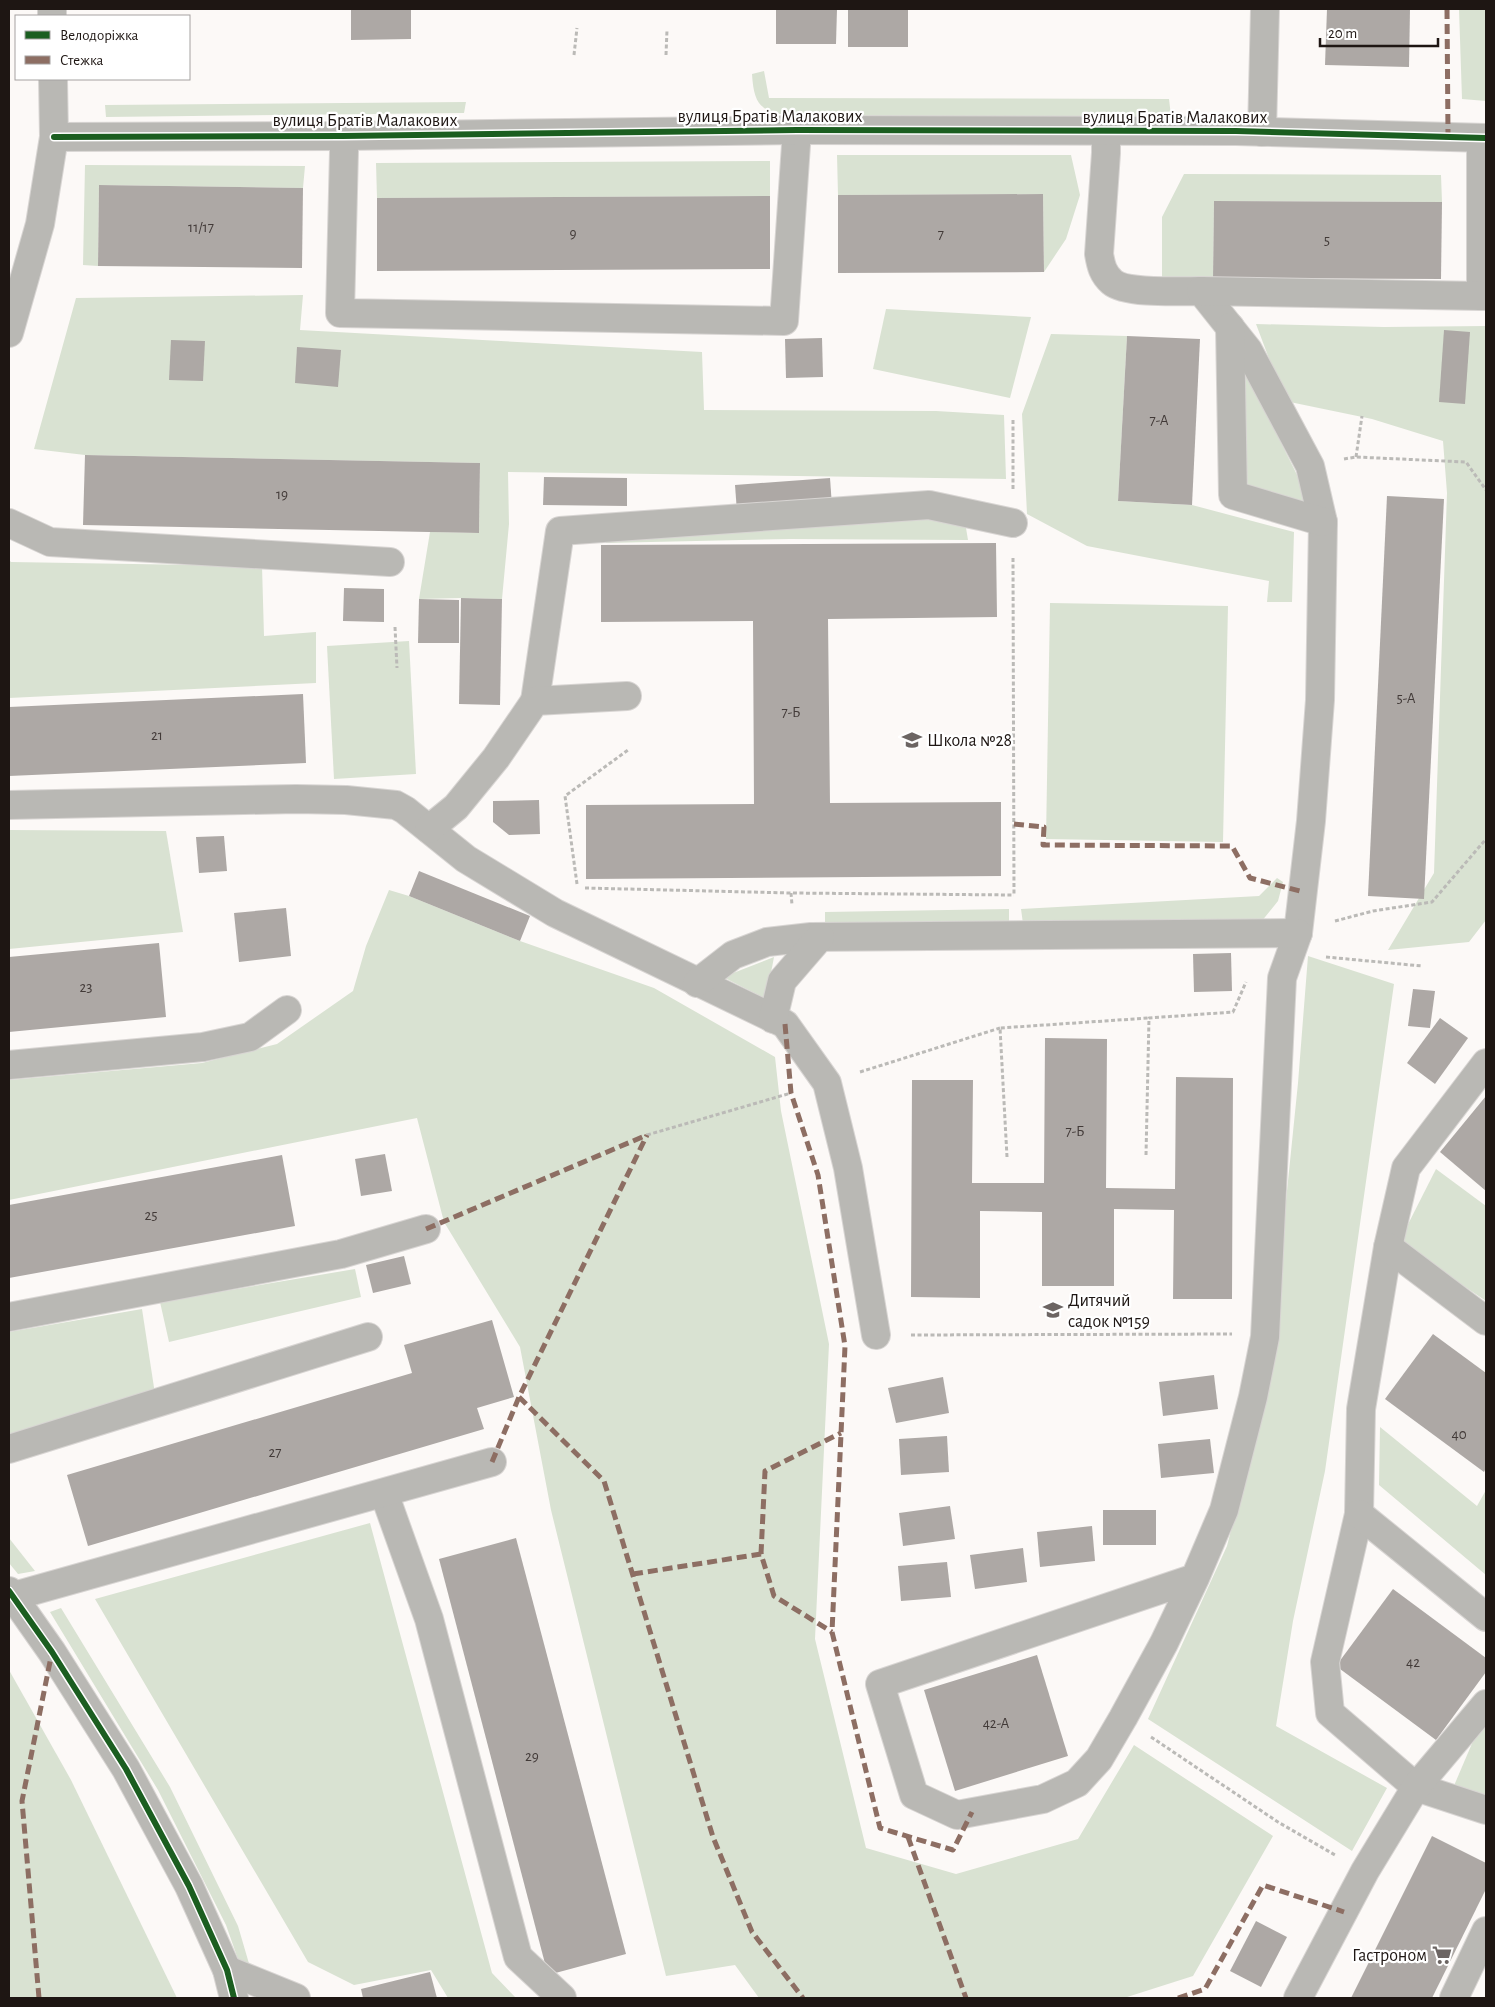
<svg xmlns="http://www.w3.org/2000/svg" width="1495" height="2007" font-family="'Alegreya Sans',sans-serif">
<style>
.green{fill:#d9e2d2}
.building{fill:#ada8a5}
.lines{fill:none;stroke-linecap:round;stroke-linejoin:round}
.minor-casing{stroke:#d8d5d3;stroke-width:30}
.path{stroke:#bbbab7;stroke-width:3;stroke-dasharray:4 2.5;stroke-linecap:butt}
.minor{stroke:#b9b8b4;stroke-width:28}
.quiet{stroke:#8d6e63;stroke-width:5;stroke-dasharray:10 5;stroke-linecap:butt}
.cycleway-casing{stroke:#fff;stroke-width:9}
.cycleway{stroke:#1b5e20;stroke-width:6}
.labels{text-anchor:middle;stroke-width:4.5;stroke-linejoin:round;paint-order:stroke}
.number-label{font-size:15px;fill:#423a38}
.street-label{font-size:18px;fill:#1e1613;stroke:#fff}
.poi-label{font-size:18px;fill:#1e1613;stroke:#fff;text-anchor:start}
</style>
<rect width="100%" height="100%" fill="#fcf9f7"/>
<g class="green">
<polygon points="1459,9 1486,9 1486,101 1462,99"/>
<path d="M764 71 769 98 1169 99 1171 116H793C761 112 754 106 752 74Z"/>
<polygon points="466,102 464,113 106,117 105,105"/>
<polygon points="837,155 1071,155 1080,195 1066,239 1044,272 1043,194 838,195"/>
<polygon points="770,161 770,196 377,198 376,163"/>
<polygon points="85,165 305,166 303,188 99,185 98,266 83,265"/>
<polygon points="1184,174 1441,175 1442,202 1214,201 1213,278 1162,291 1162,217"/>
<polygon points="303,295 300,330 702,352 704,410 936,411 1004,415 1006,479 508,472 509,524 502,599 461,598 419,599 430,532 479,533 480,463 85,455 34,449 76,298"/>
<polygon points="886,309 1031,317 1010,398 873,369"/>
<polygon points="1256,324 1384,327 1486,326 1486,920 1469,942 1388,950 1434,873 1447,493 1443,441 1372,419 1285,401"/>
<polygon points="1051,334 1127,336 1118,501 1192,505 1294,532 1292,602 1267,602 1269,581 1087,546 1027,514 1022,414"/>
<polygon points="1240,360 1311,503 1247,491"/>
<polygon points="919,514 965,522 968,540 790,539 606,543 606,534"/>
<polygon points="9,560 11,562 262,566 264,636 316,632 316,683 9,698"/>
<polygon points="1050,603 1228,606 1223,842 1046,839"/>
<polygon points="409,641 416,774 334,779 327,646"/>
<polygon points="9,830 166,831 183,932 9,949"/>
<polygon points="1277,878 1283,882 1278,901 1261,922 1024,931 1021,909 1259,896"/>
<polygon points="389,890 409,896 520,941 654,988 775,1057 781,1111 829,1344 815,1639 866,1848 956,1874 1078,1839 1134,1745 1273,1836 1193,1976 1124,1998 759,1998 735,1965 666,1976 551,1510 520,1347 444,1222 417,1118 9,1200 9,1080 202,1063 277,1044 353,991 366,946"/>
<polygon points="1009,909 1009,930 825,929 825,912"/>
<polygon points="1308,956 1394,984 1325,1471 1293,1621 1276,1726 1387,1788 1352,1851 1148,1719 1227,1546 1264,1400 1272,1338 1298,1083"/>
<polygon points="774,957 766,999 723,977"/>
<polygon points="1436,1169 1486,1206 1486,1301 1399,1242"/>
<polygon points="355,1269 361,1297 169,1342 160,1302"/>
<polygon points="142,1309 155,1394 9,1437 9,1332"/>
<polygon points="1380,1427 1477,1506 1486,1490 1486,1575 1379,1485"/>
<polygon points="370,1523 492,1973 516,1998 448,1998 431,1970 354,1985 308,1962 95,1599"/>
<polygon points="9,1538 35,1571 18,1574 9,1563"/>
<polygon points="61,1608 170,1787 238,1926 250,1967 239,1962 226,1925 158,1790 50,1612"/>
<polygon points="9,1670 71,1780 177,1998 9,1998"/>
<polygon points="1485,1713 1486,1714 1486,1802 1453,1788"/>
</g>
<g class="building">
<polygon points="351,9 411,9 411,39 351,40"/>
<polygon points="776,9 837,9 836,44 776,44"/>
<rect x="848" y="9" width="60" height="38"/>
<polygon points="1327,9 1410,9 1409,67 1325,65"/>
<polygon points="99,185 303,188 302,268 98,266"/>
<polygon points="1043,194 1044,272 838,273 838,195"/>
<polygon points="770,196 770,269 377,271 377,198"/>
<polygon points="1214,201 1442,202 1441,279 1213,278"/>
<polygon points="1444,330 1470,332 1465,404 1439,402"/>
<polygon points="1127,336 1200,339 1192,505 1118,501"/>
<polygon points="822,338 823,377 786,378 785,339"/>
<polygon points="171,340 205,341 203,381 169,380"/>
<polygon points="297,347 341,350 338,387 295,383"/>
<polygon points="85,455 480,463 479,533 83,525"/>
<polygon points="544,477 627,478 627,506 543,505"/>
<polygon points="830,478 832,506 737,512 735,485"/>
<polygon points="1387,496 1444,499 1424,899 1368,896"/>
<polygon points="996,543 997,617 828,619 830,803 1001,802 1001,876 586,879 586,805 754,804 753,621 601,622 601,545"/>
<polygon points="344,588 384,589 384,622 343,621"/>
<polygon points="461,598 502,599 500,705 459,704"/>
<polygon points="419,599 459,600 459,643 418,643"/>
<polygon points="303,694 306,763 9,776 9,707"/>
<polygon points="539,800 540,834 509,835 493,822 493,801"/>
<polygon points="224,836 227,871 199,873 196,837"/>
<polygon points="419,871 530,916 520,941 409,896"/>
<polygon points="286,908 291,956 239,962 234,913"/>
<polygon points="159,943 166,1017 9,1032 9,957"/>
<polygon points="1231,953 1232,991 1194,992 1193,954"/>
<polygon points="1413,989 1435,991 1430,1028 1408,1026"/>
<polygon points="1440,1018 1468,1038 1435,1084 1407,1063"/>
<polygon points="1045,1038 1107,1039 1106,1188 1175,1189 1176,1077 1233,1078 1232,1299 1173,1299 1174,1210 1114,1209 1114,1286 1042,1286 1042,1212 980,1211 980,1298 911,1297 912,1080 973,1080 972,1183 1044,1183"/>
<polygon points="1486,1096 1486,1191 1440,1152"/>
<polygon points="385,1154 392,1191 361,1196 355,1159"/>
<polygon points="282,1155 295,1226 9,1278 9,1205"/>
<polygon points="404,1256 411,1284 373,1293 366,1265"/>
<polygon points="492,1320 514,1397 477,1408 484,1429 88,1546 67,1475 412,1373 404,1345"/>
<polygon points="1433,1334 1486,1373 1486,1468 1484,1472 1385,1399"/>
<polygon points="1214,1375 1218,1409 1163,1416 1159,1382"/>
<polygon points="943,1377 949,1413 896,1423 888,1388"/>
<polygon points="947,1436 949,1472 901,1475 899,1439"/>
<polygon points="1210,1439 1214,1473 1161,1478 1158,1444"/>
<polygon points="950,1506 955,1539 903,1546 899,1513"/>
<rect x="1103" y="1510" width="53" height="35"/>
<polygon points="1092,1526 1095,1561 1040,1567 1037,1532"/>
<polygon points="516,1538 626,1954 548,1975 439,1559"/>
<polygon points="1023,1548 1027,1582 975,1589 970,1555"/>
<polygon points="947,1562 951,1597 901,1601 898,1566"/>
<polygon points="1393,1589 1486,1658 1486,1672 1436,1740 1336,1666"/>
<polygon points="1037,1655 1068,1756 955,1791 924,1690"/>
<polygon points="1432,1836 1486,1863 1486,1889 1432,1998 1351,1998"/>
<polygon points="1256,1921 1287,1937 1261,1987 1230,1971"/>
<polygon points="430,1972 437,1998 363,1998 361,1989"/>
</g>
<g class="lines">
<defs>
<g id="minor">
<polyline points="52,9 52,16"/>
<path d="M1106 131V153L1099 254C1101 266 1103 274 1112 282 1126 294 1181 291 1201 291L1248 350 1310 466 1323 522 1320 700 1311 821 1298 933 1282 978 1265 1337 1253 1397 1224 1510 1195 1578 1164 1643 1123 1718 1099 1759 1077 1783 1043 1799 957 1815 914 1795 880 1684 1195 1578"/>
<polyline points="1262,132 1265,9"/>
<polyline points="343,136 344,151 340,313 784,321 797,130"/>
<polyline points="54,137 343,136 797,130 1236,131 1486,138"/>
<polyline points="1481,138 1481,296 1486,296"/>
<polyline points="1201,291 1481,296"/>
<polyline points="1230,327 1233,495 1323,522"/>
<polyline points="9,333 40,224 54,137 53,79"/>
<polyline points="9,523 50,542 390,562"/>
<polyline points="535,701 560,531 929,505 1013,523"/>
<polyline points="9,805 296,799 346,800 396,805 405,810 466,859 555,913 785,1024 827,1083 848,1168 876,1335"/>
<polyline points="429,829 456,807 496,758 535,701 627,696"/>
<polyline points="697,983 733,955 767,942 811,937 1298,933"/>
<polyline points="773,1019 782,981 820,937"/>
<polyline points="1486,1063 1406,1168 1388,1247 1361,1409 1359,1514 1325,1662 1330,1713 1416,1787 1486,1810"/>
<polyline points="9,1065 203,1047 250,1037 287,1010"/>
<polyline points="1388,1247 1486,1321"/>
<polyline points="9,1317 341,1254 426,1229"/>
<polyline points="9,1449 368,1337"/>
<polyline points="384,1493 429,1619 518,1957 562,1998"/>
<polyline points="1359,1514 1486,1617"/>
<polyline points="9,1591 52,1652 126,1769 189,1886 227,1970 234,1998"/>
<polyline points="14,1596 492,1462"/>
<polyline points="227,1970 296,1998"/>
<polyline points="1298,1998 1365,1871 1416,1787 1486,1704"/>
<polyline points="1454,1998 1486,1931"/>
</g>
</defs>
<use href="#minor" class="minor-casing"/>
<g class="path">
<polyline points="574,55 577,28"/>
<polyline points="666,55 667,30"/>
<polyline points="1356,457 1362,416"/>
<polyline points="1344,459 1356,457 1466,462 1486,490"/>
<polyline points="1013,489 1013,419"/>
<polyline points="1013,558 1014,896"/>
<polyline points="395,627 397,668"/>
<polyline points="577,884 565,796 628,750"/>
<polyline points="585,888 791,893 1014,895"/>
<polyline points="791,893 792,905"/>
<polyline points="1335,921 1373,911 1432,902 1486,839"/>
<polyline points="1326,957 1422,966"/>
<polyline points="860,1072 1000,1028"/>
<polyline points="647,1135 791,1093"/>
<polyline points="1146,1155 1149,1018 1233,1012 1246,982"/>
<polyline points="1007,1157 1000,1028 1149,1018"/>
<polyline points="911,1335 1232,1334"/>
<polyline points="1151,1737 1278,1822 1335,1855"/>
</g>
<use href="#minor" class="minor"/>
<g class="quiet">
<polyline points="1447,9 1448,135"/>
<polyline points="1014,824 1044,827 1043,845 1232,846 1250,878 1304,892"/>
<polyline points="785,1024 791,1093 818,1175 845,1346 832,1632 880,1828 953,1850 972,1812"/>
<polyline points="426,1229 647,1135"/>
<polyline points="519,1397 604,1481 713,1837 752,1932 803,1998"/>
<polyline points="492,1462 519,1397 647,1135"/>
<polyline points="761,1554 765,1471 841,1433"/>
<polyline points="633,1574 761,1554 774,1596 832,1632"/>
<polyline points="908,1837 966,1998"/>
<polyline points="39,1998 22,1801 52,1652"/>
<polyline points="1178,1998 1205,1989 1263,1885 1344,1912"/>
</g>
<defs>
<g id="cycleway">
<polyline points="54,137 343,136 797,130 1236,131 1486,138"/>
<polyline points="9,1591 52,1652 126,1769 189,1886 227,1970 234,1998"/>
</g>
</defs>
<use href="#cycleway" class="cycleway-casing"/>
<use href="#cycleway" class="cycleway"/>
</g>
<defs>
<symbol id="school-bare" viewBox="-9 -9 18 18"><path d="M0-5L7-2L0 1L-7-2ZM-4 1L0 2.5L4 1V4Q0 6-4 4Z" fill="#6c6563" stroke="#fff" stroke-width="2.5" paint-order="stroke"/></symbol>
<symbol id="supermarket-bare" viewBox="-9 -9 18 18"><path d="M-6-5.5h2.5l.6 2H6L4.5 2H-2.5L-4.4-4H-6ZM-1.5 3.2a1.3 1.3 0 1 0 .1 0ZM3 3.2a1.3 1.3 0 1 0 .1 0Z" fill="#6c6563" stroke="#fff" stroke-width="2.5" paint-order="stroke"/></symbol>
</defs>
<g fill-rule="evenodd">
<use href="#school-bare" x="898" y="726" width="28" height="28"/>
<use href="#school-bare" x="1039" y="1296" width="28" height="28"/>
<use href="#supermarket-bare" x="1428" y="1941" width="28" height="28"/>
</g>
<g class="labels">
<g class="number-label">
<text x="201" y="232">11/17</text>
<text x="573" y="238">9</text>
<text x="941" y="239">7</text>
<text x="1327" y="245">5</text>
<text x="1159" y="425">7-А</text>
<text x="282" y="499">19</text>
<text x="1406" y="703">5-А</text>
<text x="791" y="717">7-Б</text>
<text x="157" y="740">21</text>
<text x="86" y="992">23</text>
<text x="1075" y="1136">7-Б</text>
<text x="151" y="1220">25</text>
<text x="1459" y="1439">40</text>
<text x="275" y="1457">27</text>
<text x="1413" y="1667">42</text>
<text x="996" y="1728">42-А</text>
<text x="532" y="1761">29</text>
</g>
<g class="street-label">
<text x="770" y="122">вулиця Братів Малакових</text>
<text x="1175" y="123">вулиця Братів Малакових</text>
<text x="365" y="126">вулиця Братів Малакових</text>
</g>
<g class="poi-label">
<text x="927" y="746">Школа №28</text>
<text x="1068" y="1306">Дитячий<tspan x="1068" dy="21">садок №159</tspan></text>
<text x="1427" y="1961" text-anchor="end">Гастроном</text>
</g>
</g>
<rect width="1495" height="2007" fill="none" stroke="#1e1613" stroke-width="20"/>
<rect x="15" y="15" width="175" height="65" fill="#ffffff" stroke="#a5a2a1"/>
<rect x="25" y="31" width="25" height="8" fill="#1b5e20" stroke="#a5a2a1"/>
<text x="60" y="40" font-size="15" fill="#1e1613">Велодоріжка</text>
<rect x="25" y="56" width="25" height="8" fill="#8d6e63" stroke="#a5a2a1"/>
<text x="60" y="65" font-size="15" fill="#1e1613">Стежка</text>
<path d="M1320 38v8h118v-8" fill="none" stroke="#1e1613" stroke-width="2.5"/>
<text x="1328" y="38" font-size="15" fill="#1e1613" stroke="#ffffff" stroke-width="4" paint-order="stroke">20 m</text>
</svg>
